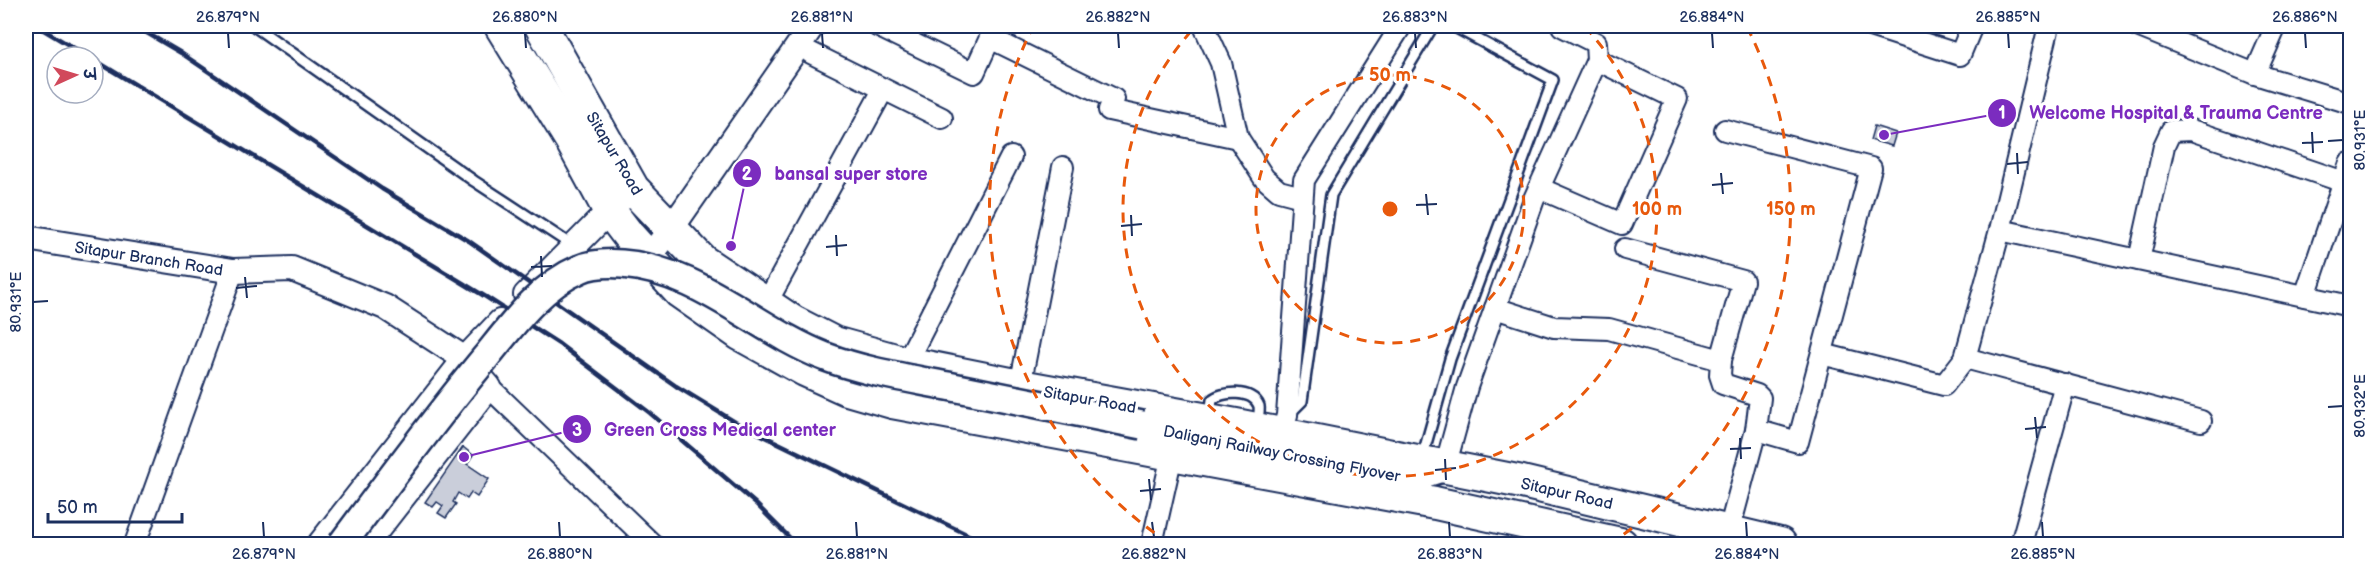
<svg xmlns="http://www.w3.org/2000/svg" width="2376" height="570" font-family="'Balsamiq Sans','Playpen Sans Deva',sans-serif">
<style>
.building{fill:#caceda;stroke:#1b2f5e;stroke-width:1.5}
.lines{fill:none;stroke-linecap:round;stroke-linejoin:round}
.service-casing{stroke:#1b2f5e;stroke-width:14}
.minor-casing{stroke:#1b2f5e;stroke-width:24}
.tertiary-casing{stroke:#1b2f5e;stroke-width:28}
.secondary-casing{stroke:#1b2f5e;stroke-width:32}
.primary-casing{stroke:#1b2f5e;stroke-width:36}
.service{stroke:#fff;stroke-width:9}
.minor{stroke:#fff;stroke-width:20}
.tertiary{stroke:#fff;stroke-width:24}
.secondary{stroke:#fff;stroke-width:27}
.primary{stroke:#fff;stroke-width:32}
.rail{stroke:#1b2f5e;stroke-width:4.5}
.secondary-bridge-casing{stroke:#1b2f5e;stroke-width:32;stroke-linecap:butt}
.secondary-bridge{stroke:#fff;stroke-width:27}
.ticks{fill:none;stroke:#1b2f5e;stroke-width:2}
.ring{fill:none;stroke:#e8590c;stroke-width:3;stroke-dasharray:10 8}
.labels{text-anchor:middle;stroke-width:6;stroke-linejoin:round;paint-order:stroke}
.street-label{font-size:16px;fill:#1b2f5e;stroke:#fff}
.centre{fill:#e8590c;stroke:#fff;stroke-width:3}
.ring-label{font-size:18px;text-anchor:middle;font-weight:bold;fill:#e8590c;stroke:#fff;stroke-width:6;stroke-linejoin:round;paint-order:stroke}
.leader{fill:none;stroke:#7b2cbf;stroke-width:2}
.callout-dot{fill:#7b2cbf;stroke:#fff;stroke-width:2}
.mark-label{font-size:18px;text-anchor:middle;font-weight:bold;fill:#fff}
.callout-label{font-size:18px;text-anchor:middle;font-weight:bold;fill:#7b2cbf;stroke:#fff;stroke-width:6;stroke-linejoin:round;paint-order:stroke}
.neatline{fill:none;stroke:#1b2f5e;stroke-width:2}
.ticks-label{font-size:15px;text-anchor:middle;fill:#1b2f5e}
</style>
<rect width="100%" height="100%" fill="#fff"/>
<filter id="ink" filterUnits="userSpaceOnUse"><feTurbulence type="fractalNoise" baseFrequency=".0167" numOctaves="2"/><feDisplacementMap in="SourceGraphic" scale="12" xChannelSelector="R" yChannelSelector="G"/><feConvolveMatrix kernelMatrix="1 2 1 2 8 2 1 2 1" color-interpolation-filters="sRGB"/></filter>
<g filter="url(#ink)">
<g class="building">
<polygon points="1874,126 1896,133 1892,146 1870,140"/>
<polygon points="463,447 473,455 467,464 489,479 477,497 471,493 467,499 458,493 453,502 456,504 446,518 438,513 443,506 437,502 433,507 425,502"/>
</g>
<g class="lines">
<defs>
<g id="service">
<polyline points="254,26 474,181 573,246"/>
<polyline points="1289,414 1302,401 1331,195 1433,26"/>
<path d="M1210 415 1212 400C1221 391 1253 389 1259 406 1260 411 1258 419 1257 425"/>
<polyline points="1422,458 1450,359 1553,80 1453,26"/>
</g>
<g id="minor">
<polyline points="877,26 974,73 990,38 1114,99 1109,110 1238,138"/>
<polyline points="1204,26 1221,63 1238,138 1264,178 1279,191 1302,197"/>
<polyline points="1870,26 1960,55 1972,26"/>
<polyline points="2049,26 2000,230 1965,358 2201,421"/>
<polyline points="2137,26 2255,74 2350,103"/>
<polyline points="811,53 942,118"/>
<polyline points="2255,74 2276,26"/>
<polyline points="1725,130 1871,168 1798,442 1756,430 1726,542"/>
<polyline points="1539,188 1622,224 1677,99 1597,60"/>
<polyline points="2000,230 2350,306"/>
<polyline points="2139,260 2164,146 2171,131 2191,130 2344,182"/>
<polyline points="2305,296 2350,163"/>
<polyline points="766,304 883,90"/>
<polyline points="1495,308 1554,327 1609,329 1721,360 1743,281 1625,249"/>
<polyline points="1822,354 1944,385 1965,358"/>
<polyline points="1721,360 1720,375 1723,384 1757,395 1760,398 1756,430"/>
<polyline points="906,363 1011,157"/>
<polyline points="1020,386 1063,167"/>
<polyline points="489,387 652,544"/>
<polyline points="1282,434 1287,415 1304,180 1401,26"/>
<polyline points="1445,467 1467,387 1534,199 1597,60 1596,43 1562,26"/>
<polyline points="135,544 233,271"/>
<polyline points="1152,544 1172,455"/>
<polyline points="2021,544 2065,384"/>
</g>
<g id="tertiary">
<polyline points="26,238 233,271 292,269 385,307 465,359 489,387 366,544"/>
<polyline points="649,257 671,229 812,26"/>
<polyline points="526,295 620,200"/>
<polyline points="320,544 465,359 500,322"/>
</g>
<polyline id="secondary" points="1142,425 1411,478 1445,467"/>
<g id="primary">
<polyline points="501,26 570,138 609,210 628,235 680,292 740,334 805,370 847,389 892,402 1435,503 1621,544"/>
<polyline points="541,26 633,189 702,261 793,322 834,343 906,363 1020,386 1236,425 1522,482 1780,544"/>
</g>
</defs>
<use href="#service" class="service-casing"/>
<use href="#minor" class="minor-casing"/>
<use href="#tertiary" class="tertiary-casing"/>
<use href="#secondary" class="secondary-casing"/>
<use href="#primary" class="primary-casing"/>
<use href="#service" class="service"/>
<use href="#minor" class="minor"/>
<use href="#tertiary" class="tertiary"/>
<use href="#secondary" class="secondary"/>
<use href="#primary" class="primary"/>
<g class="rail">
<polyline points="37,26 89,57"/>
<polyline points="135,26 181,53 382,189 469,241 676,386 735,422 987,544"/>
<polyline points="93,59 486,297 559,344 650,413 756,504 796,544"/>
</g>
<defs>
<path id="secondary-bridge" d="M342 544C389 481 435 418 486 357 512 325 540 286 580 269 593 263 608 263 622 264 700 270 756 330 826 357 865 372 908 378 948 386 1013 399 1077 412 1142 425"/>
</defs>
<use href="#secondary-bridge" class="secondary-bridge-casing"/>
<use href="#secondary-bridge" class="secondary-bridge"/>
</g>
</g>
<path class="ticks" d="M228 33 229 48M525 33 526 48M822 33 823 48M1118 33 1119 48M1415 33 1416 48M1712 33 1713 48M2008 33 2009 48M2305 33 2306 48M2312 132 2313 153M2328 141 2343 140M2302 143 2323 142M2017 153 2018 174M2007 164 2028 162M1721 173 1723 194M1712 185 1733 183M1426 194 1428 215M1416 205 1437 204M1131 215 1132 236M1121 226 1142 224M836 235 837 256M826 247 847 245M541 256 542 277M531 267 552 266M245 277 247 298M236 288 257 286M33 302 48 301M2328 407 2343 406M2035 417 2037 438M2025 429 2046 427M1740 438 1741 459M1730 449 1751 448M1445 459 1446 480M1435 470 1456 468M1149 479 1151 500M1140 491 1161 489M263 522 264 537M559 522 560 537M856 522 857 537M1152 522 1154 537M1449 522 1450 537M1746 522 1747 537M2042 522 2043 537"/>
<g class="ring">
<circle cx="1390" cy="209" r="134"/>
<path d="M1585 27A267 267 0 1 1 1195 27"/>
<path d="M1169 543A401 401 0 0 1 1033 27M1747 27A401 401 0 0 1 1611 543"/>
</g>
<g class="labels">
<g class="street-label">
<text transform="translate(615 153) rotate(59)" y="6">Sitapur Road</text>
<text transform="translate(149 258) rotate(9)" y="6">Sitapur Branch Road</text>
<text transform="translate(1090 399) rotate(10)" y="6">Sitapur Road</text>
<text transform="translate(1282 453) rotate(11)" y="6">Daliganj Railway Crossing Flyover</text>
<text transform="translate(1567 493) rotate(13)" y="6">Sitapur Road</text>
</g>
</g>
<circle cx="1390" cy="209" r="9" class="centre"/>
<g class="ring-label">
<text x="1390" y="81">50 m</text>
<text x="1657" y="215">100 m</text>
<text x="1791" y="215">150 m</text>
</g>
<path class="leader" d="M1884 135L2002 113M731 246L747 173M464 457L577 429"/>
<g class="callout-dot">
<circle cx="1884" cy="135" r="6"/>
<circle cx="731" cy="246" r="6"/>
<circle cx="464" cy="457" r="6"/>
<circle cx="2002" cy="113" r="15"/>
<circle cx="747" cy="173" r="15"/>
<circle cx="577" cy="429" r="15"/>
</g>
<g class="mark-label">
<text x="2002" y="119">1</text>
<text x="747" y="180">2</text>
<text x="577" y="436">3</text>
</g>
<g class="callout-label">
<text x="2176" y="119">Welcome Hospital &amp; Trauma Centre</text>
<text x="851" y="180">bansal super store</text>
<text x="720" y="436">Green Cross Medical center</text>
</g>
<rect width="2376" height="570" fill="none" stroke="#fff" stroke-width="66"/>
<g transform="translate(75 75) rotate(86)"><circle r="28" fill="#ffffff" stroke="#a4acbf" stroke-width="1.5"/>
<path d="M0-4.5L10 22L0 15L-10 22Z" fill="#d1495b"/>
<text y="-9" font-size="16" font-weight="bold" text-anchor="middle" fill="#1b2f5e">उ</text>
</g>
<path d="M48 513v9h134v-9" fill="none" stroke="#1b2f5e" stroke-width="3"/>
<text x="57" y="513" font-size="18" fill="#1b2f5e" stroke="#ffffff" stroke-width="4.5" paint-order="stroke">50 m</text>
<rect x="33" y="33" width="2310" height="504" class="neatline"/>
<g class="ticks-label">
<text x="228" y="22">26.879°N</text>
<text x="525" y="22">26.880°N</text>
<text x="822" y="22">26.881°N</text>
<text x="1118" y="22">26.882°N</text>
<text x="1415" y="22">26.883°N</text>
<text x="1712" y="22">26.884°N</text>
<text x="2008" y="22">26.885°N</text>
<text x="2305" y="22">26.886°N</text>
<text transform="translate(2360 140) rotate(-90)" y="5">80.931°E</text>
<text transform="translate(16 302) rotate(-90)" y="5">80.931°E</text>
<text transform="translate(2360 406) rotate(-90)" y="5">80.932°E</text>
<text x="264" y="559">26.879°N</text>
<text x="560" y="559">26.880°N</text>
<text x="857" y="559">26.881°N</text>
<text x="1154" y="559">26.882°N</text>
<text x="1450" y="559">26.883°N</text>
<text x="1747" y="559">26.884°N</text>
<text x="2043" y="559">26.885°N</text>
</g>
</svg>
